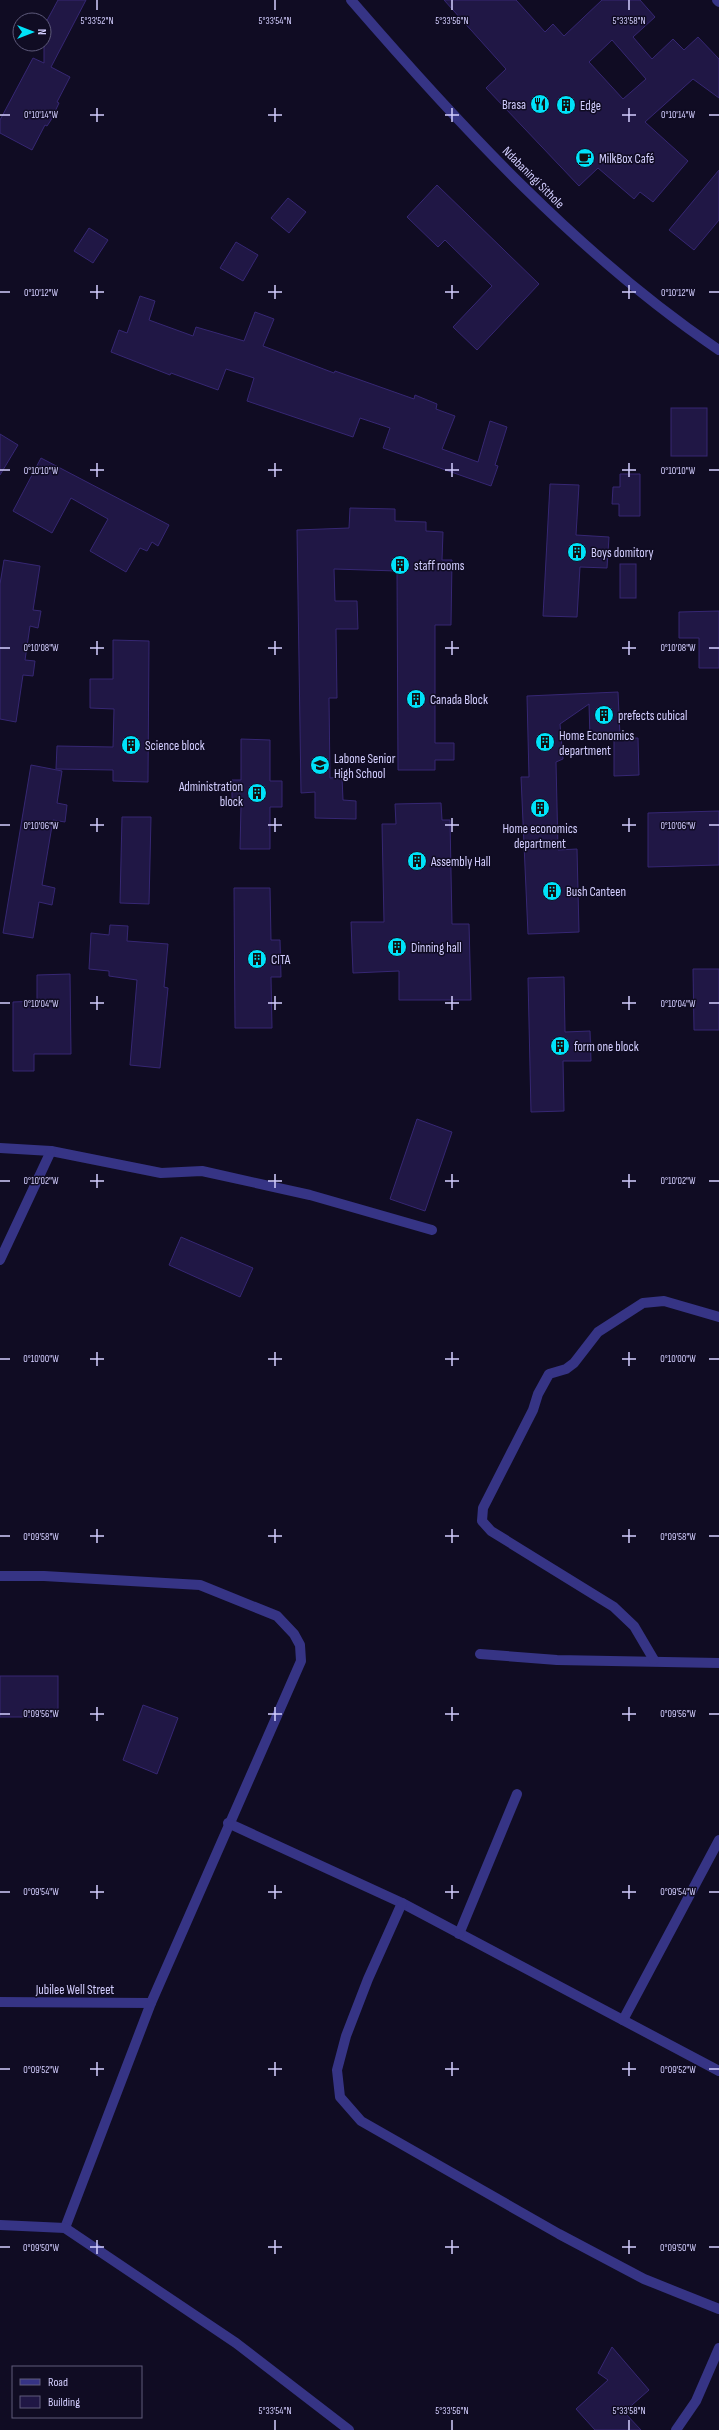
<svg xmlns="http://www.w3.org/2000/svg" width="719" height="2430" font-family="'Sofia Sans Condensed',sans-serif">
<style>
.building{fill:#201745;stroke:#362773;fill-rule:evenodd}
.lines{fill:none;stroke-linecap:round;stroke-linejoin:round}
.minor{stroke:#363485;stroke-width:10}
.tertiary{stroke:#363485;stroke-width:10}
.ticks{fill:none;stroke:#d3ceff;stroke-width:1.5}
.labels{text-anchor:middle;stroke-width:3;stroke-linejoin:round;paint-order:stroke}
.poi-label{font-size:13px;fill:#d3ceff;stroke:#100c23;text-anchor:start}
.street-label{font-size:13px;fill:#d3ceff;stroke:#100c23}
.ticks-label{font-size:10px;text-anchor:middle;fill:#d3ceff;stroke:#100c23;stroke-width:3;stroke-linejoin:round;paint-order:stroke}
</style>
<rect width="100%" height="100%" fill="#100c23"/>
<g class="building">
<polygon points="58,0 86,0 51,67 70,77 57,102 59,103 51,120 47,126 45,125 32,150 0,133 0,120 33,58 44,63 44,26"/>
<path d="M444 0H516L545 32 553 24 564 36 602 0H640L655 17 633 37 652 59 673 39 684 50 698 37 719 59V98L693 79 645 122 688 161 653 202 640 192 634 199 598 168 579 186 486 88 506 69ZM612 40 646 79 623 99 589 62Z"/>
<polygon points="719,170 719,220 694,250 669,230"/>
<polygon points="437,185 539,284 477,350 453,327 492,286 445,240 438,247 407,217"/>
<polygon points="288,198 306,212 289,233 271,218"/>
<polygon points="89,228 108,240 93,263 74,251"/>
<polygon points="236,242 258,255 243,281 220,268"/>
<polygon points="140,296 155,301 149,320 193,336 196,327 244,341 255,312 274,319 263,346 334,373 335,371 414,399 415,395 437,404 436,409 455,416 442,449 478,462 490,421 507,427 495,465 498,466 491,486 383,448 390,428 360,418 353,437 247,401 254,378 226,369 218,390 171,373 170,375 111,352 119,330 127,333"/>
<rect x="671" y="408" width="36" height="48"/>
<polygon points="0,434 18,445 0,475"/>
<polygon points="41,458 169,525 158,546 152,542 147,551 140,548 126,572 90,551 108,519 71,498 52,533 13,511"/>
<polygon points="620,474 640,474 640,516 619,516 619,504 612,504 613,487 620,487"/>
<polygon points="550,484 579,485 576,535 609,537 607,568 580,567 577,617 543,616"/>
<polygon points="350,508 395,509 395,521 426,522 426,531 443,532 442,560 452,560 451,625 435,625 435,743 454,743 454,760 435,760 435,770 398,770 397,571 334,569 335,601 357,601 358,629 336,629 337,698 329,698 330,778 342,777 343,800 356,801 356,819 315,818 315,792 301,793 297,530 349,528"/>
<polygon points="4,560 40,566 33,610 41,611 38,628 30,626 25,660 35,661 33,676 23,675 16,722 0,719 0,584"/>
<rect x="620" y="564" width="16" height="34"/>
<polygon points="719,611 719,668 699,668 699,638 679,638 679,612"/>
<polygon points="113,640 149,641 148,782 113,781 113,770 56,769 57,746 113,747 114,709 90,708 90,679 113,679"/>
<polygon points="618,692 620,736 590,738 589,704 560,724 563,759 556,762 558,850 577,849 579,932 528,934 521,777 529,777 527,696"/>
<polygon points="638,738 639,775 614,776 614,739"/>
<polygon points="241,739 270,740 270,781 282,781 282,807 270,807 270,849 240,849 241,806 232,806 232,780 241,780"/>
<polygon points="31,765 62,771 57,803 67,805 65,822 53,820 42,885 55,888 52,905 39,902 33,938 3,933"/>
<polygon points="441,803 442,820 450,820 452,924 469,924 471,1000 399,1000 399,971 353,973 351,922 384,922 382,824 396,824 395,804"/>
<polygon points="719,811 719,865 648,867 648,813"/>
<polygon points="122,817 151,817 149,904 120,903"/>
<polygon points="234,888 270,888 271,940 280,940 281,977 271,977 272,1028 235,1028"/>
<polygon points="110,925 128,926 127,941 168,944 164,987 168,988 160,1068 130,1065 137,980 109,976 109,971 89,969 91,933 109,935"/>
<polygon points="693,969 719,969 719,1030 694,1030"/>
<polygon points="70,974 71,1054 34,1054 34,1071 13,1071 13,1002 37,1001 37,975"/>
<polygon points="564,977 565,1032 590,1031 591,1061 563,1061 564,1111 531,1112 528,978"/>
<polygon points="417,1119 452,1132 425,1211 390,1199"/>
<polygon points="181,1237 253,1268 240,1297 169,1265"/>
<rect x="0" y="1676" width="58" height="41"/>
<polygon points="143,1705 178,1718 157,1774 123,1760"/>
<polygon points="612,2347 649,2390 624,2412 641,2430 595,2430 576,2409 608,2380 598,2373"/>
</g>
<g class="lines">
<g class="minor">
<polyline points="717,0 719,2"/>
<polyline points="0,1148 51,1151 161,1173 202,1171 310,1195 432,1230"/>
<polyline points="0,1260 51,1151"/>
<polyline points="0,1576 44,1576 200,1585 277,1616 294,1634 300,1645 301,1661 151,2003 65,2228"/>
<polyline points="480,1654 557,1660 719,1663"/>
<polyline points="654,1660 634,1626 614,1607 491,1531 482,1521 483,1508 533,1410 538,1394 549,1374 566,1369 574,1363 598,1332 643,1303 664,1301 719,1317"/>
<polyline points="228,1823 402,1903 719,2071"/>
<polyline points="402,1903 368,1979 346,2036 337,2070 340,2097 361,2121 559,2234 644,2279 719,2309"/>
<polyline points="459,1934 517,1794"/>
<polyline points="0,2002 151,2003"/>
<polyline points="623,2020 719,1840"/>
<polyline points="0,2225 65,2228 236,2343 349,2430"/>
<polyline points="676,2430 696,2401 719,2348"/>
</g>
<path class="tertiary" d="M351 0C460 126 581 257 719 350"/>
</g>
<path class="ticks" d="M97 0V10M275 0V10M452 0V10M629 0V10M97 108V122M275 108V122M452 108V122M629 108V122M0 115H10M90 115H104M268 115H282M445 115H459M622 115H636M709 115H719M97 285V299M275 285V299M452 285V299M629 285V299M0 292H10M90 292H104M268 292H282M445 292H459M622 292H636M709 292H719M97 463V477M275 463V477M452 463V477M629 463V477M0 470H10M90 470H104M268 470H282M445 470H459M622 470H636M709 470H719M97 641V655M275 641V655M452 641V655M629 641V655M0 648H10M90 648H104M268 648H282M445 648H459M622 648H636M709 648H719M97 818V832M275 818V832M452 818V832M629 818V832M0 825H10M90 825H104M268 825H282M445 825H459M622 825H636M709 825H719M97 996V1010M275 996V1010M452 996V1010M629 996V1010M0 1003H10M90 1003H104M268 1003H282M445 1003H459M622 1003H636M709 1003H719M97 1174V1188M275 1174V1188M452 1174V1188M629 1174V1188M0 1181H10M90 1181H104M268 1181H282M445 1181H459M622 1181H636M709 1181H719M97 1352V1366M275 1352V1366M452 1352V1366M629 1352V1366M0 1359H10M90 1359H104M268 1359H282M445 1359H459M622 1359H636M709 1359H719M97 1529V1543M275 1529V1543M452 1529V1543M629 1529V1543M0 1536H10M90 1536H104M268 1536H282M445 1536H459M622 1536H636M709 1536H719M97 1707V1721M275 1707V1721M452 1707V1721M629 1707V1721M0 1714H10M90 1714H104M268 1714H282M445 1714H459M622 1714H636M709 1714H719M97 1885V1899M275 1885V1899M452 1885V1899M629 1885V1899M0 1892H10M90 1892H104M268 1892H282M445 1892H459M622 1892H636M709 1892H719M97 2062V2076M275 2062V2076M452 2062V2076M629 2062V2076M0 2069H10M90 2069H104M268 2069H282M445 2069H459M622 2069H636M709 2069H719M97 2240V2254M275 2240V2254M452 2240V2254M629 2240V2254M0 2247H10M90 2247H104M268 2247H282M445 2247H459M622 2247H636M709 2247H719M275 2420V2430M452 2420V2430M629 2420V2430"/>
<defs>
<symbol id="restaurant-disc" viewBox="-11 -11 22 22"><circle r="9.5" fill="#00e2f9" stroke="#100c23"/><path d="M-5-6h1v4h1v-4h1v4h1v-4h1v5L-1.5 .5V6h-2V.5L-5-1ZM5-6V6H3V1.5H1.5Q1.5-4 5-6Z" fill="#111"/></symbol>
<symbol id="building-disc" viewBox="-11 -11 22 22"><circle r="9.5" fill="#00e2f9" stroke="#100c23"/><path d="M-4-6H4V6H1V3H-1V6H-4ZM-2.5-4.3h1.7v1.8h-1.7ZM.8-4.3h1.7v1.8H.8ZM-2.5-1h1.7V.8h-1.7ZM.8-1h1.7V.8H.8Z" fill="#111"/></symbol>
<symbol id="cafe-disc" viewBox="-11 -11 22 22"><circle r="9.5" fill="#00e2f9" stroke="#100c23"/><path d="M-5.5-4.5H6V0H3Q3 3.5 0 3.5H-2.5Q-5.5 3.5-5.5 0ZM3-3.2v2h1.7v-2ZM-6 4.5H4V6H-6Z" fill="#111"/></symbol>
<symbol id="school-disc" viewBox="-11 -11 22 22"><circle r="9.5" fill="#00e2f9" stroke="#100c23"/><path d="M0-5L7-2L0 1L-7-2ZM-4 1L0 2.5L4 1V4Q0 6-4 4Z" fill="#111"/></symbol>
</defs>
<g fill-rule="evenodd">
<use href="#restaurant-disc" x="529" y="93" width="22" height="22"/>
<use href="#building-disc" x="555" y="94" width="22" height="22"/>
<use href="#cafe-disc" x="574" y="147" width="22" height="22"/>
<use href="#building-disc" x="566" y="541" width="22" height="22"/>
<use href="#building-disc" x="389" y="554" width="22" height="22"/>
<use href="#building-disc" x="405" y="688" width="22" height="22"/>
<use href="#building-disc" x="593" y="704" width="22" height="22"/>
<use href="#building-disc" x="534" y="731" width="22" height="22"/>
<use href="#building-disc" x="120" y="734" width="22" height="22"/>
<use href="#school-disc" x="309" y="754" width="22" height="22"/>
<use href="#building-disc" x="246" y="782" width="22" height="22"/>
<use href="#building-disc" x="529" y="797" width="22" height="22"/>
<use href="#building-disc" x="406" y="850" width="22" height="22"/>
<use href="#building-disc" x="541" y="880" width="22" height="22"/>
<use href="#building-disc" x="386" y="936" width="22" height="22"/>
<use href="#building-disc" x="246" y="948" width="22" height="22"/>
<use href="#building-disc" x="549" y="1035" width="22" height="22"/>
</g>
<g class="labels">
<g class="poi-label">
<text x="526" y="109" text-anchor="end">Brasa</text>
<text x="580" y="110">Edge</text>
<text x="599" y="163">MilkBox Café</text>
<text x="591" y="557">Boys domitory</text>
<text x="414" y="570">staff rooms</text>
<text x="430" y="704">Canada Block</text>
<text x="618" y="720">prefects cubical</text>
<text x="559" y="740">Home Economics<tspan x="559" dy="15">department</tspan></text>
<text x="145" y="750">Science block</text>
<text x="334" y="763">Labone Senior<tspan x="334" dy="15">High School</tspan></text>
<text x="243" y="791" text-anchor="end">Administration<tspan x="243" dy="15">block</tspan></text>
<text x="540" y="833" text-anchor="middle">Home economics<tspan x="540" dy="15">department</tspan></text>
<text x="431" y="866">Assembly Hall</text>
<text x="566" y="896">Bush Canteen</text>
<text x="411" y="952">Dinning hall</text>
<text x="271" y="964">CITA</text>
<text x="574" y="1051">form one block</text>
</g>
<g class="street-label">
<text transform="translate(534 177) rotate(45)" y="5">Ndabaningi Sithole</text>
<text x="75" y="1994">Jubilee Well Street</text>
</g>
</g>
<g class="ticks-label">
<text x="97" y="24">5°33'52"N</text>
<text x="275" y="24">5°33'54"N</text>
<text x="452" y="24">5°33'56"N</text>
<text x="629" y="24">5°33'58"N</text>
<text x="41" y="118">0°10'14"W</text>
<text x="678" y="118">0°10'14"W</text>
<text x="678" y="296">0°10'12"W</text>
<text x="41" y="296">0°10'12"W</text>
<text x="678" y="474">0°10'10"W</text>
<text x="41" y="474">0°10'10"W</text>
<text x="41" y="651">0°10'08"W</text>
<text x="678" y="651">0°10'08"W</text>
<text x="678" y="829">0°10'06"W</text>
<text x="41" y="829">0°10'06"W</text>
<text x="41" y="1007">0°10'04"W</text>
<text x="678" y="1007">0°10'04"W</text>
<text x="41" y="1184">0°10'02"W</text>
<text x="678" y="1184">0°10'02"W</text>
<text x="678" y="1362">0°10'00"W</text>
<text x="41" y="1362">0°10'00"W</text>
<text x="678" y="1540">0°09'58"W</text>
<text x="41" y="1540">0°09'58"W</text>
<text x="41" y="1717">0°09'56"W</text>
<text x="678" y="1717">0°09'56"W</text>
<text x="678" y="1895">0°09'54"W</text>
<text x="41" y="1895">0°09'54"W</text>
<text x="678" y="2073">0°09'52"W</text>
<text x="41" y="2073">0°09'52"W</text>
<text x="41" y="2251">0°09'50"W</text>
<text x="678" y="2251">0°09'50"W</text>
<text x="275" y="2414">5°33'54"N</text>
<text x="452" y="2414">5°33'56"N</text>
<text x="629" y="2414">5°33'58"N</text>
</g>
<rect x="12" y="2366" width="130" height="52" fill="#100c23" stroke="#5e5a7b"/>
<rect x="20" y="2379" width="20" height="6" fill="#363485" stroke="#5e5a7b"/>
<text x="48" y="2386" font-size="12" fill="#d3ceff">Road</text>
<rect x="20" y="2396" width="20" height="12" fill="#201745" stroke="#5e5a7b"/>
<text x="48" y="2406" font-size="12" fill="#d3ceff">Building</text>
<g transform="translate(32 32) rotate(90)"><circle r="19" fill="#100c23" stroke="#5e5a7b"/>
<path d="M0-3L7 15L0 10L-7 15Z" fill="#00e2f9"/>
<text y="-6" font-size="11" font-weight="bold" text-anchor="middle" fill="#d3ceff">N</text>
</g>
</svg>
